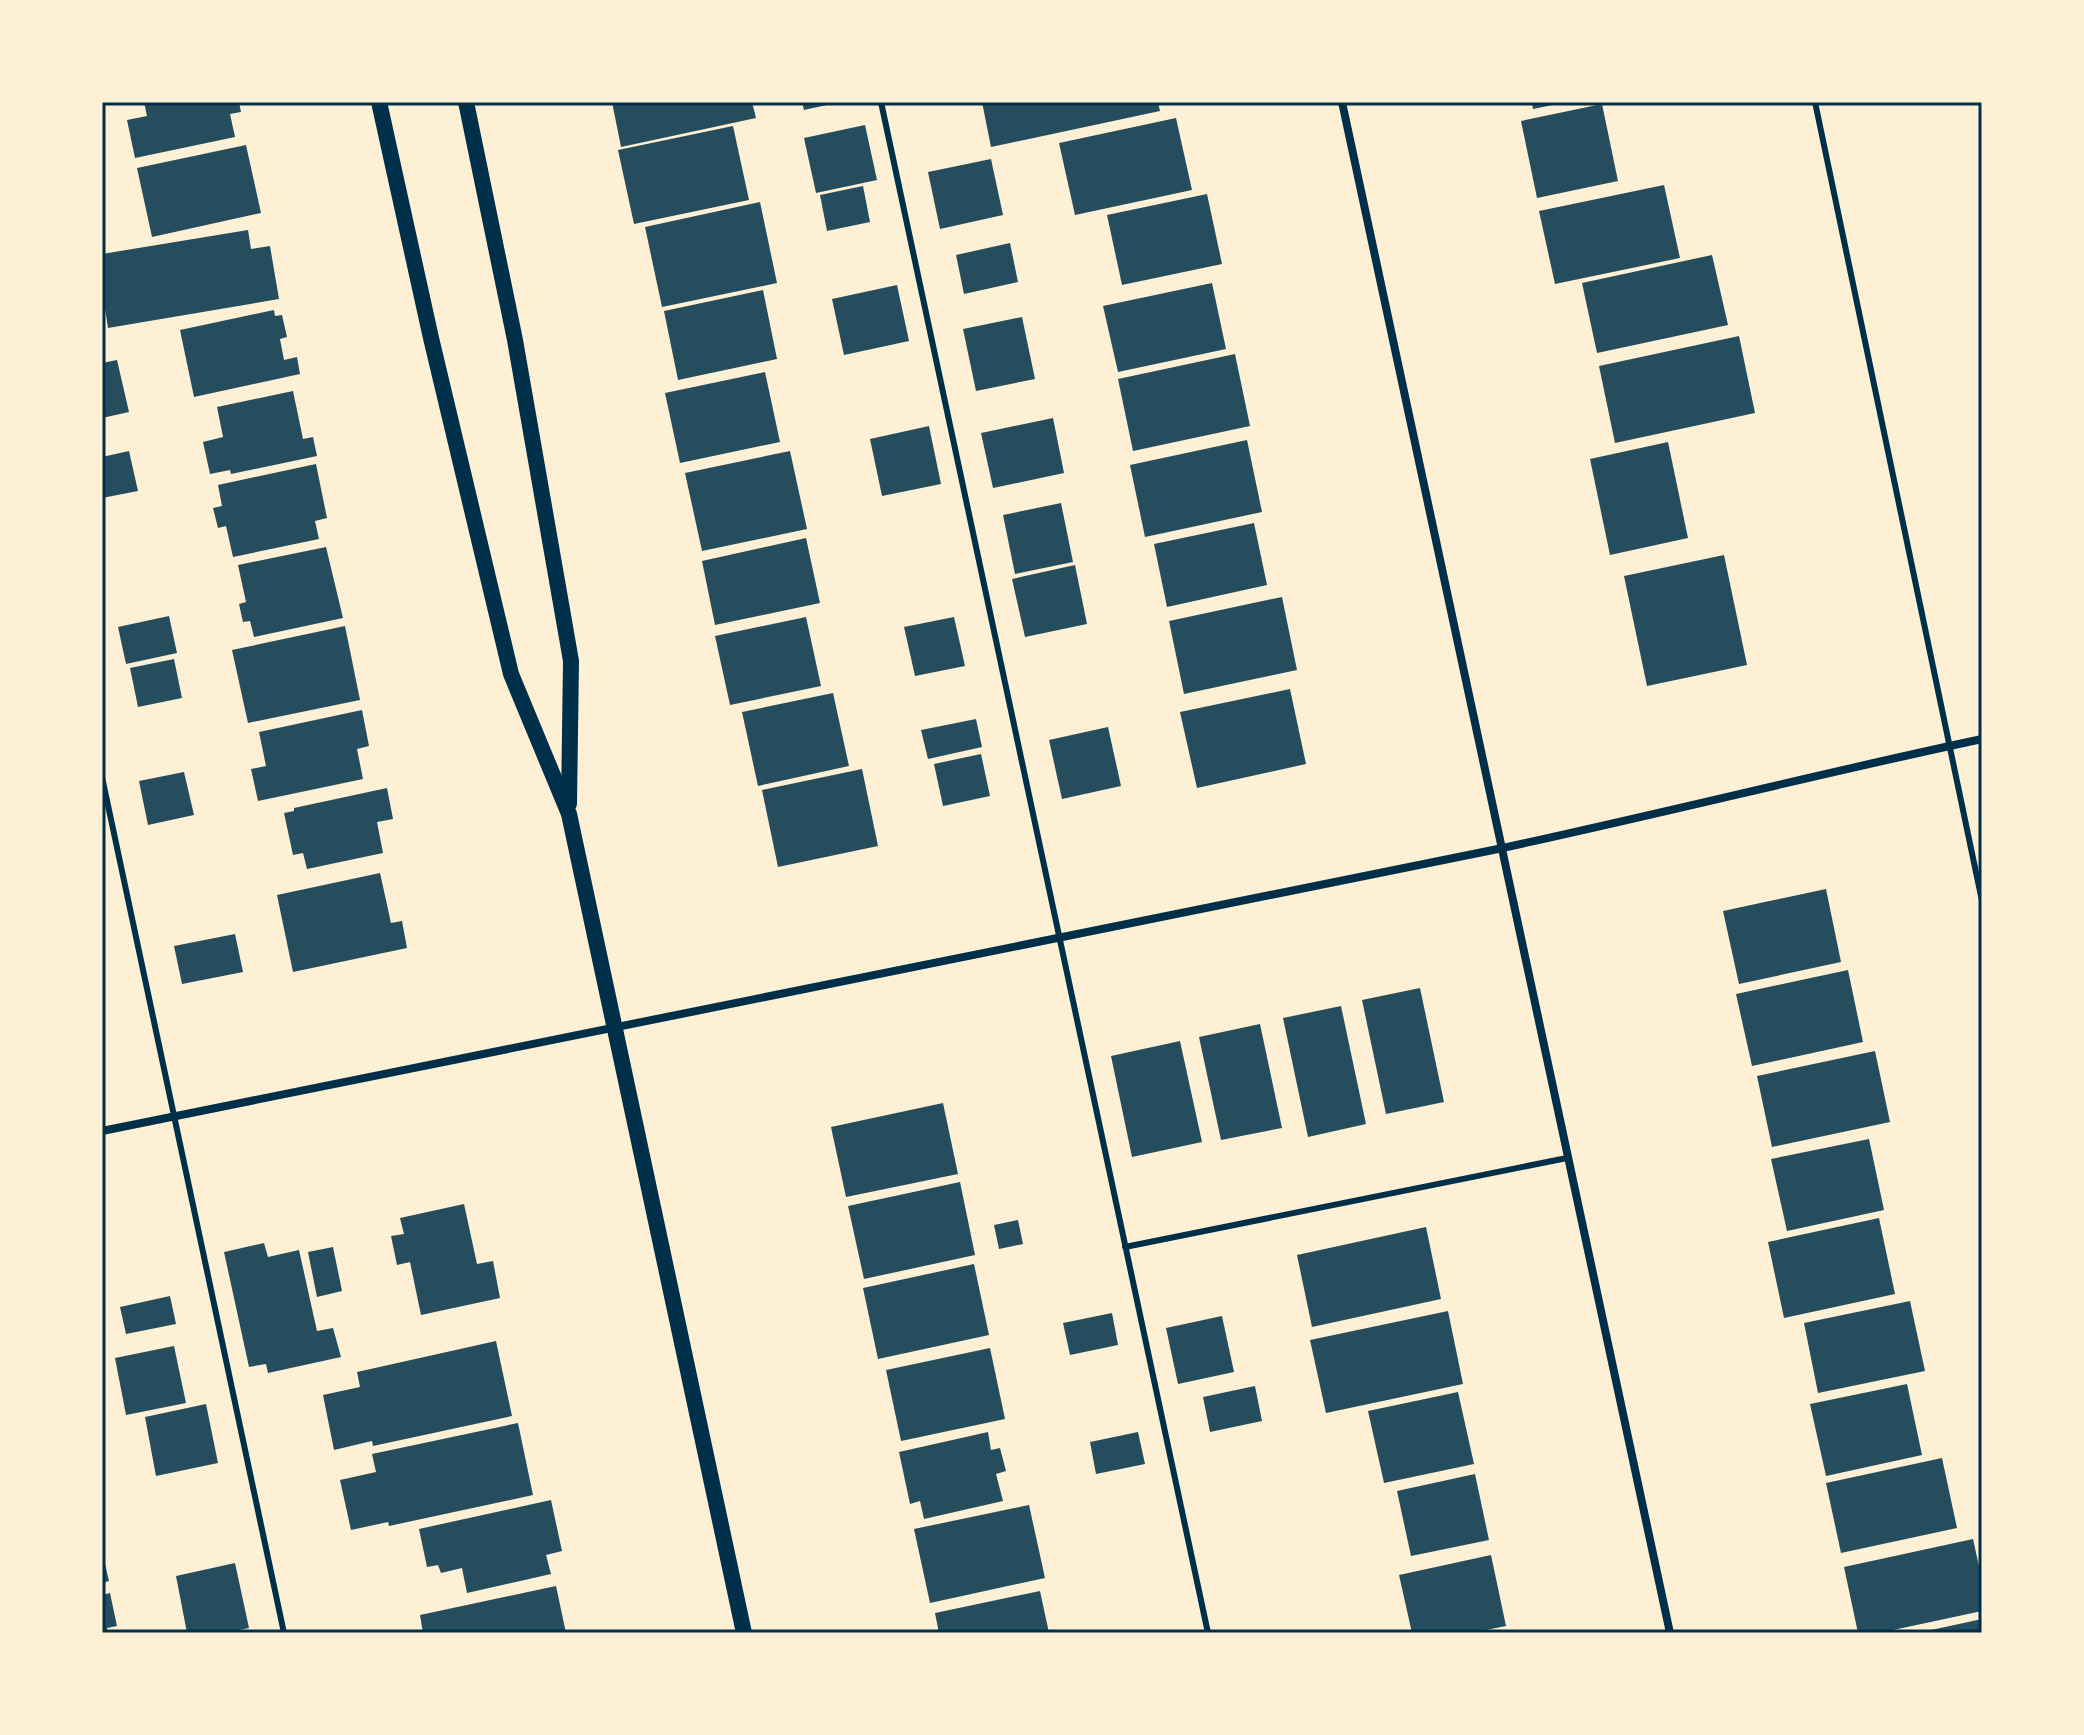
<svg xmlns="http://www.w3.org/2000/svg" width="2084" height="1735" font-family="'IBM Plex Serif',serif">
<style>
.building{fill:#264d5e}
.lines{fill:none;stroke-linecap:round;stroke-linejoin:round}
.service{stroke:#003049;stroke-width:6}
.minor{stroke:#003049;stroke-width:8}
.secondary{stroke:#003049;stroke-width:16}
.neatline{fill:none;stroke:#003049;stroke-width:3}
</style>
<rect width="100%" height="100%" fill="#fdf0d5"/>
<g class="building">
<polygon points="144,102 239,102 241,112 230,114 235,137 135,158 127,120 147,116"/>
<polygon points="612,102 752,102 756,118 621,147"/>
<polygon points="802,102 836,102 836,103 804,110"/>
<polygon points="982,102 1158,102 1160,111 991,147"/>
<polygon points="1532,102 1562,102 1562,103 1533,109"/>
<polygon points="1602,104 1618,181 1537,198 1521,121"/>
<polygon points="1176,118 1192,190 1075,215 1059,143"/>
<polygon points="865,125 877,180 816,193 804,138"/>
<polygon points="733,126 749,200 634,224 618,150"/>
<polygon points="246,145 261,213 152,237 137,168"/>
<polygon points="991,159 1003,215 940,229 928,172"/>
<polygon points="1664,185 1680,258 1555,284 1539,211"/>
<polygon points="863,186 870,222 827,231 820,195"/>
<polygon points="1207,194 1222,264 1122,285 1107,215"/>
<polygon points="760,202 777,283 662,307 645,227"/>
<polygon points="248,230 251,249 270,246 279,299 108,328 102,289 102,254"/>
<polygon points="1010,243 1018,282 964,294 956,255"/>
<polygon points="1712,255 1728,325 1597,353 1582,283"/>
<polygon points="1212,283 1226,349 1118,372 1103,306"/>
<polygon points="897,285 909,341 844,355 832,299"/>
<polygon points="763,290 777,359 678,380 664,311"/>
<polygon points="274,310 275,316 282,315 287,337 280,339 284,360 297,357 300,374 194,397 180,330"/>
<polygon points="1022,317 1035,379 976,391 963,329"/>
<polygon points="1739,336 1755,413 1615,443 1599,366"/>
<polygon points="1235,354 1250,426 1133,451 1118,379"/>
<polygon points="117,360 129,412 102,418 102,363"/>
<polygon points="765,372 780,442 680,463 665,393"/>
<polygon points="293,391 303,439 313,437 317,456 231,474 230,470 210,474 203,442 223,437 217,407"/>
<polygon points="1053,418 1064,473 993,488 981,433"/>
<polygon points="929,426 941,484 882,496 870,439"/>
<polygon points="1247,440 1262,512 1145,537 1130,465"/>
<polygon points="1668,442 1688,538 1610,555 1590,459"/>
<polygon points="129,451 138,491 102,498 102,457"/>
<polygon points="790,451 807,529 702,551 685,473"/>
<polygon points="316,464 327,518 315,521 319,539 233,557 226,526 218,528 213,508 222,506 218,485"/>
<polygon points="1061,503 1073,562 1015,574 1003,515"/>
<polygon points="1254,523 1267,585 1167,607 1154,544"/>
<polygon points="806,538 820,603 715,625 702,561"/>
<polygon points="326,547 343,618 254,637 250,621 243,622 239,604 246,602 238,565"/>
<polygon points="1724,555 1747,665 1647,686 1624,576"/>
<polygon points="1075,565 1087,624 1025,637 1012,579"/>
<polygon points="1282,597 1297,670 1184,694 1169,621"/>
<polygon points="169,616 177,653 126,664 118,627"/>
<polygon points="806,617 821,686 730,705 715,636"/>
<polygon points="954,617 965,666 915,676 904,627"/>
<polygon points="345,626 360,700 248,723 232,650"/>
<polygon points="174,659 182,698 138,707 130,668"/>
<polygon points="1290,689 1306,764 1197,788 1180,712"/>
<polygon points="833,693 849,766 758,786 742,712"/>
<polygon points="362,710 369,746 357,749 363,779 258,801 251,769 266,766 259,732"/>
<polygon points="976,719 982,747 928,759 921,730"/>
<polygon points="1108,727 1121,786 1062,799 1049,740"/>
<polygon points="981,754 990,796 943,806 934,764"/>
<polygon points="862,769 878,846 778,867 762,790"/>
<polygon points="184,772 194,815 148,825 139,781"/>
<polygon points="387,788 393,819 377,822 383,853 307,869 303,853 293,855 284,813 294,811 294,808"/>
<polygon points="380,873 391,923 402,921 407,948 293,972 277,895"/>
<polygon points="1826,889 1841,962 1739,984 1723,911"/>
<polygon points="235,934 243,972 182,984 174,946"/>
<polygon points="1848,970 1863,1042 1752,1066 1736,994"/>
<polygon points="1420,988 1444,1102 1386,1114 1362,1000"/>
<polygon points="1341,1006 1366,1124 1308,1137 1283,1018"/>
<polygon points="1260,1024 1282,1128 1221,1140 1199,1037"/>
<polygon points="1180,1041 1202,1142 1132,1157 1111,1056"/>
<polygon points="1875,1051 1890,1122 1772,1147 1757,1076"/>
<polygon points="943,1103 958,1174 846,1197 831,1127"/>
<polygon points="1869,1139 1884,1210 1787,1231 1771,1159"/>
<polygon points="960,1182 975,1255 864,1279 848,1206"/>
<polygon points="464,1204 477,1264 493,1261 500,1298 421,1315 410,1262 397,1265 391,1236 404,1234 400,1218"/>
<polygon points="1879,1218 1895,1294 1784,1318 1768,1242"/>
<polygon points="1018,1220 1023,1244 999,1249 994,1225"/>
<polygon points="1426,1227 1441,1299 1312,1327 1297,1255"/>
<polygon points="264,1243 268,1257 299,1250 317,1331 333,1328 341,1357 268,1373 266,1364 249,1367 224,1252"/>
<polygon points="333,1247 342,1291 317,1297 308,1252"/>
<polygon points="974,1264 989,1335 878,1359 863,1288"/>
<polygon points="170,1296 176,1324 126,1334 120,1307"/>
<polygon points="1910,1301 1925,1371 1818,1393 1804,1323"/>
<polygon points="1448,1311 1463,1384 1326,1413 1310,1340"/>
<polygon points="1112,1313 1118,1345 1070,1355 1063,1323"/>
<polygon points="1222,1316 1234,1372 1178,1384 1166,1328"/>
<polygon points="496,1341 512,1416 373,1446 372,1441 334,1450 323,1395 360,1387 357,1372"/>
<polygon points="174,1346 186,1403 126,1415 115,1358"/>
<polygon points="990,1348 1005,1419 901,1441 886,1370"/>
<polygon points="1907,1384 1922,1455 1826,1476 1810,1404"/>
<polygon points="1255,1386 1262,1421 1210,1432 1203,1397"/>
<polygon points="1458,1392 1474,1464 1384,1483 1368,1411"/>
<polygon points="206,1404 218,1463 156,1476 145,1417"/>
<polygon points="518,1423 533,1495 389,1526 388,1522 351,1530 340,1480 376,1472 372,1454"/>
<polygon points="988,1432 991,1450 1000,1448 1006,1471 996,1474 1003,1501 924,1519 920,1501 910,1504 899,1452"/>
<polygon points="1138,1432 1145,1464 1096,1474 1090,1442"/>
<polygon points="1942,1458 1957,1528 1841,1553 1826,1483"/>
<polygon points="1475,1474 1489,1540 1411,1556 1397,1491"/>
<polygon points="551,1500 562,1551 546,1555 551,1574 467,1593 462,1568 441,1573 438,1565 427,1567 419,1529"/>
<polygon points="1029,1505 1045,1578 930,1603 914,1529"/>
<polygon points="1973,1539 1982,1580 1982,1611 1879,1633 1858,1633 1844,1567"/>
<polygon points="102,1551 109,1581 102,1583"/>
<polygon points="1491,1555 1506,1626 1471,1633 1412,1633 1399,1575"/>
<polygon points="235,1563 249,1628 225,1633 187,1633 176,1576"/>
<polygon points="556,1586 566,1633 423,1633 420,1615"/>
<polygon points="1040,1591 1049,1633 939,1633 935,1613"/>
<polygon points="110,1593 117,1626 107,1628 108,1633 102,1633 102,1595"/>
<polygon points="1982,1619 1982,1633 1922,1633 1922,1632"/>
</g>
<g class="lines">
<g class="service">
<polyline points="881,102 1208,1633"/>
<polyline points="1815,102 1982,901"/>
<polyline points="102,777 284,1633"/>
<polyline points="1125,1247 1567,1158"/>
</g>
<g class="minor">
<polyline points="1342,102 1670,1633"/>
<path d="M102 1131C566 1040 1030 948 1493 850 1656 815 1818 774 1982 739"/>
</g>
<g class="secondary">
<polyline points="379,102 431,338 511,674 569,814 744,1633"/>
<polyline points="466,102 515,340 571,661 569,804"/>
</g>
</g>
<rect width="2084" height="1735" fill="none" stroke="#fdf0d5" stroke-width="208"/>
<rect x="104" y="104" width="1876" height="1527" class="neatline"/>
</svg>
